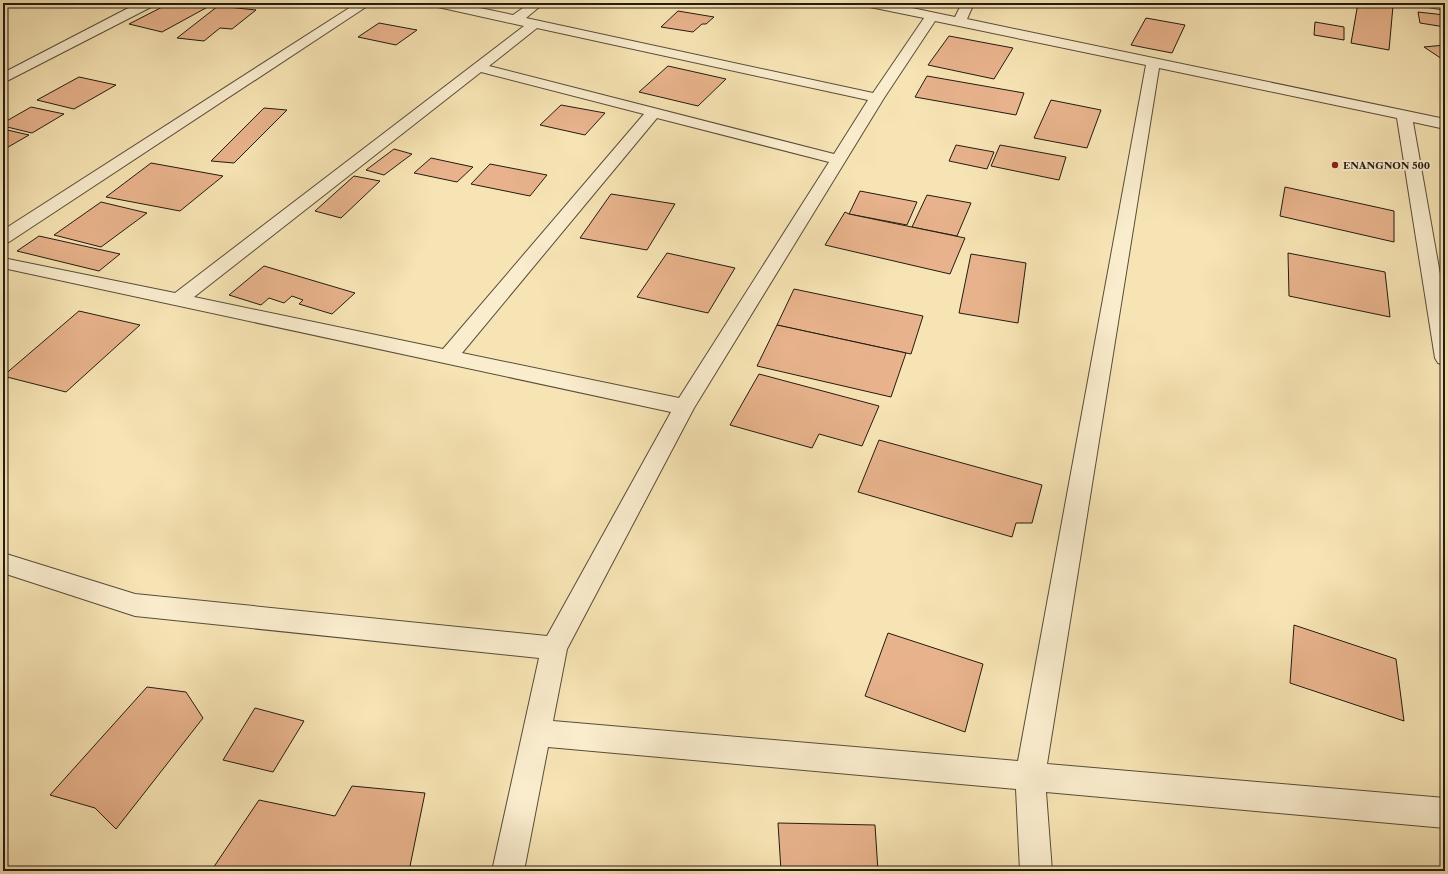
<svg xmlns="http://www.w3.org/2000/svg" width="1448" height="874" font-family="'Libre Caslon Text',serif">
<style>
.building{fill:#e8b38c;stroke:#231b11}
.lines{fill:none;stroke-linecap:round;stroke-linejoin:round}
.minor-casing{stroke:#584d3a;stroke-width:2}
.minor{fill:#faedce;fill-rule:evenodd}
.poi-dot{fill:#8f2418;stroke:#faedce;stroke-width:1.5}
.labels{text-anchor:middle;stroke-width:4;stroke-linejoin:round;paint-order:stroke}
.far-poi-label{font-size:10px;font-weight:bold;fill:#231b11;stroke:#faedce;text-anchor:start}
</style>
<rect width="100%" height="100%" fill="#f7e4b4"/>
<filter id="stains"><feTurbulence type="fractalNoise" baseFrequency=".005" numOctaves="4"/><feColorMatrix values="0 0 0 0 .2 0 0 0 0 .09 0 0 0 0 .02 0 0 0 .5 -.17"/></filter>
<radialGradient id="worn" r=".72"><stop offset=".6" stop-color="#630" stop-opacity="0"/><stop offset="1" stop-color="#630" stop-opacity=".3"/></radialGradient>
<g class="building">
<polygon points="170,3 215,3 162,32 129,24"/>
<polygon points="1358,3 1376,3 1393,6 1389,50 1351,43"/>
<polygon points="218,6 256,10 232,29 220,28 204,41 177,38"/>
<polygon points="678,11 714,17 706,24 702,24 693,32 661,27"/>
<polygon points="1418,12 1445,15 1445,27 1420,23"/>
<polygon points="1146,18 1185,25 1172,53 1131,45"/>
<polygon points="1315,22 1344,27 1344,40 1314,35"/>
<polygon points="379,23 417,30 396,45 358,37"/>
<polygon points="949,36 1013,48 994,79 928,65"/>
<polygon points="1445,45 1445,61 1424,47"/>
<polygon points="668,66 726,79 698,106 639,92"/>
<polygon points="927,76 1024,93 1016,115 915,97"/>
<polygon points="79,77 116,85 74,109 37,100"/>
<polygon points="1051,100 1101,110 1087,148 1034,138"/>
<polygon points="561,105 605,113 585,135 540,125"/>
<polygon points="31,107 64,114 32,133 3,126 3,123"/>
<polygon points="264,108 287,110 234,163 211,161"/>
<polygon points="3,129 29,135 3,150"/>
<polygon points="956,145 994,152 987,169 949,161"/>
<polygon points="1000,145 1066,157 1059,180 991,166"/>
<polygon points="394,149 412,154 384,175 366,170"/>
<polygon points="431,158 473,167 457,182 414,173"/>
<polygon points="151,163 223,176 180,211 106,197"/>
<polygon points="490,164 547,175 530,196 471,184"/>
<polygon points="354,176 380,181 341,218 315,211"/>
<polygon points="1285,187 1394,211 1394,242 1280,216"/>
<polygon points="860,191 917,202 907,225 849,214"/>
<polygon points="611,194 675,204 647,250 580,238"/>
<polygon points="927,195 971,203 957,236 912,227"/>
<polygon points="101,202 147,213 101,247 54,235"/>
<polygon points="845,212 849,214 965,238 950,274 825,245"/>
<polygon points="39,236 120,254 99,271 17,251"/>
<polygon points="667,253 735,268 708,313 637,297"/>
<polygon points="1288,253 1385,272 1390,317 1289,296"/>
<polygon points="971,254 1026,263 1018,323 959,313"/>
<polygon points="264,266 355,293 332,314 299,304 303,300 292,296 284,303 269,298 261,305 229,295"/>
<polygon points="794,289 923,316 911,354 777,325"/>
<polygon points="79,311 140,325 66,392 3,376"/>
<polygon points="777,325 906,353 891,397 757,366"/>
<polygon points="759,374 879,406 862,446 819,434 812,448 730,425"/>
<polygon points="879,440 1042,485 1032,523 1016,523 1012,537 858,492"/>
<polygon points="1294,625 1396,659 1404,721 1290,683"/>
<polygon points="888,633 983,664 965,732 865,696"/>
<polygon points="147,687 186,692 203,718 116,829 95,808 50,795"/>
<polygon points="255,708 304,721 273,772 223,760"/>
<polygon points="352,786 425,793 409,871 211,871 259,800 335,816"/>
<polygon points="778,823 875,825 878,871 781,871"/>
</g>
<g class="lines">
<defs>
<g id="minor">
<polygon points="138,3 154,3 153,6 3,83 3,73"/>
<polygon points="357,3 372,3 9,242 3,243 3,230"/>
<path d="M432 3H456L513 15 530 3H544L526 18 873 93 924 18 865 6 864 3H888L955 17 962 3H974L967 19 1445 119V129L1413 122 1445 302V365L1438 363 1435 358 1397 118 1159 68 1047 764 1445 798V828L1046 792 1052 871H1020L1016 789 548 747 524 871H492L539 658 135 616 3 573V553L135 594 547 636 671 412 3 268V258L175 293 524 26 438 7ZM935 21 1146 65 1018 761 553 721 567 649 694 408 884 98ZM537 28 868 100 834 154 489 66ZM481 72 644 114 443 349 194 297ZM657 118 829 162 679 398 462 353Z"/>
<polygon points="1422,3 1445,3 1445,10 1423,6"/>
</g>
</defs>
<use href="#minor" class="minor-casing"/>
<use href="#minor" class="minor"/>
</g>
<circle class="poi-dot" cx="1335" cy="165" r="4"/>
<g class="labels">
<g class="far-poi-label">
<text x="1343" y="169">ENANGNON 500</text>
</g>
</g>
<rect width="1448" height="874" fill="none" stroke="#f7e4b4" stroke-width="16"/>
<rect x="4" y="4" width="1440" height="866" fill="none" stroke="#231b11" stroke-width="2"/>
<rect x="8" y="8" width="1432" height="858" fill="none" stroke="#231b11"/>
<rect width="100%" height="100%" filter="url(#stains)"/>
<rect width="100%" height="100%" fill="url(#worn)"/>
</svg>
